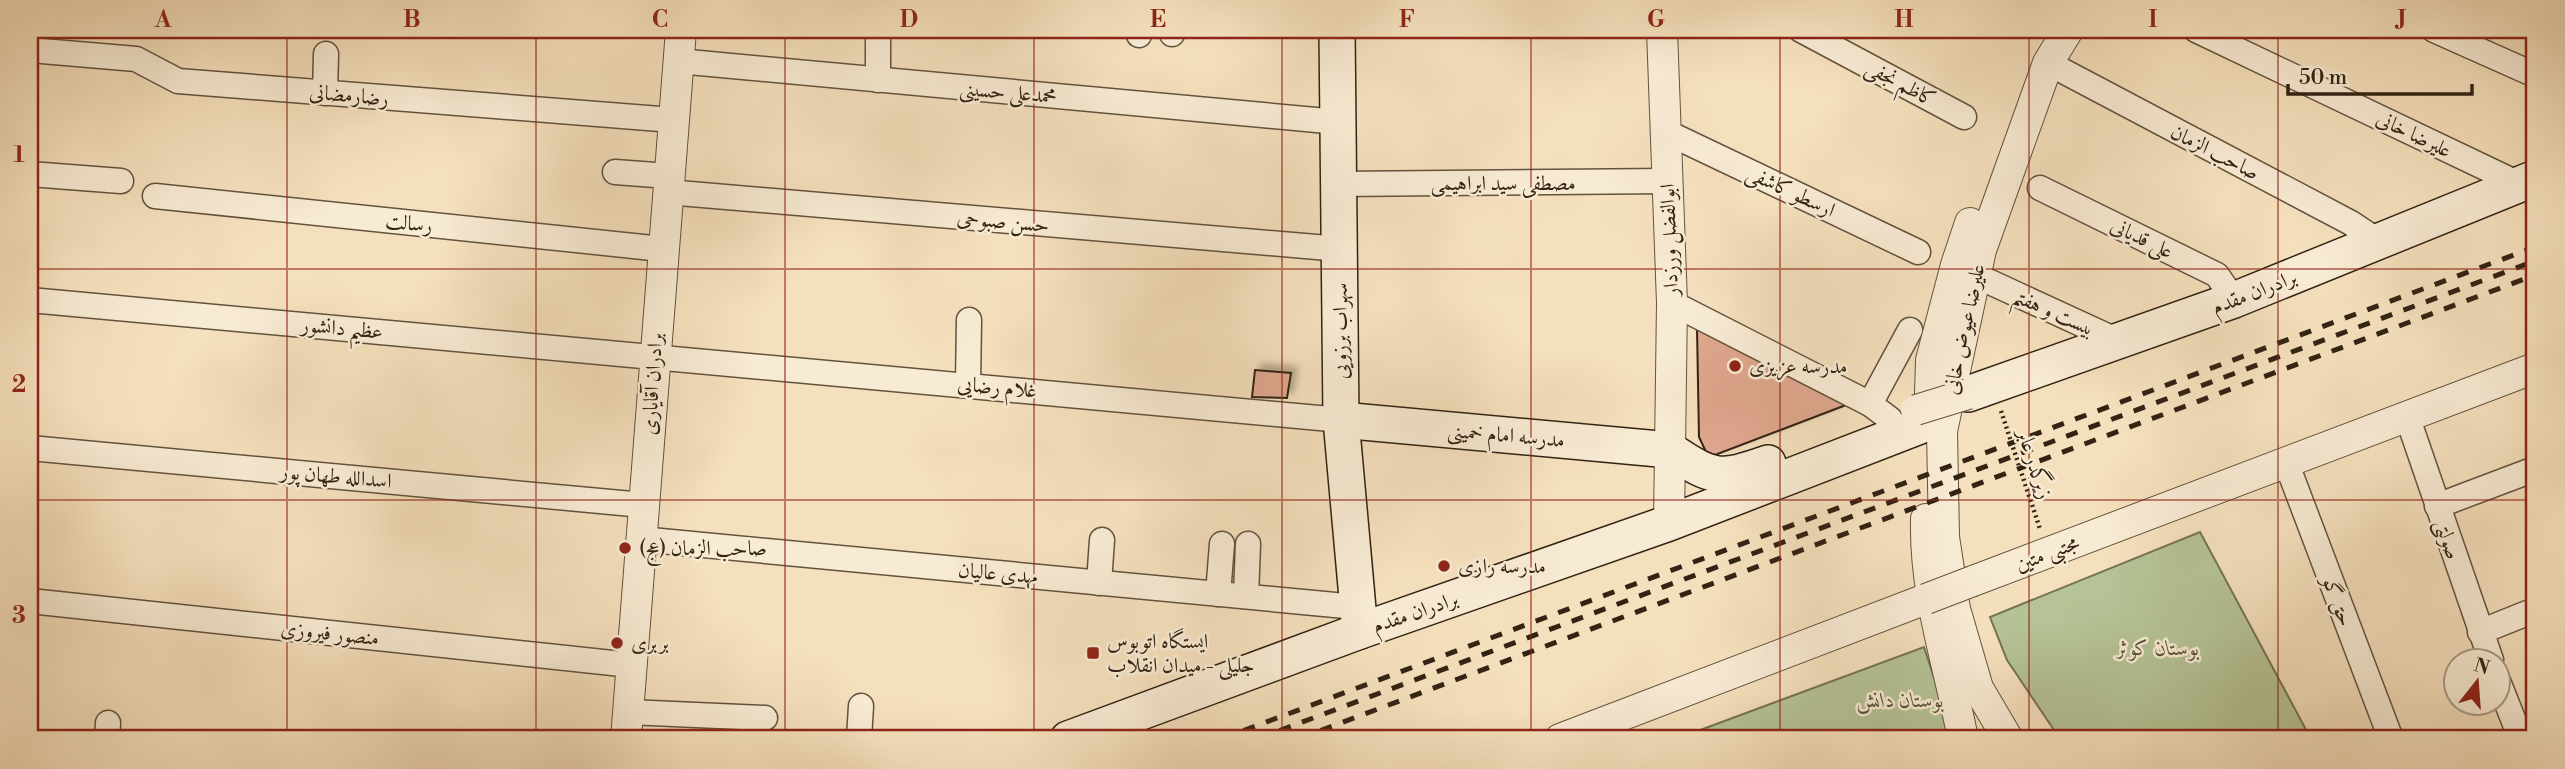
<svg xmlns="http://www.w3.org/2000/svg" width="2565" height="769" font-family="'Libre Bodoni',Amiri,serif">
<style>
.green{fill:#b5c396;stroke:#747354;stroke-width:2}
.building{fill:#dfa78e;stroke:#322313;stroke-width:2;filter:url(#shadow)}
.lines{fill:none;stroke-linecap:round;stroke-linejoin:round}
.minor-casing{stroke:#63523e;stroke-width:27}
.tertiary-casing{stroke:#63523e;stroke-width:32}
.secondary-casing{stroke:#322313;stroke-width:38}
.path{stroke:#322313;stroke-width:4.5;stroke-dasharray:2 3.5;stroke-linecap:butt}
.minor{stroke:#f8ebd4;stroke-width:24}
.tertiary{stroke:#f8ebd4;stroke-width:30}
.secondary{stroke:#f8ebd4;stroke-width:35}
.rail{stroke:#322313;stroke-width:5;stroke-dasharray:12 12;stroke-linecap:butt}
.tertiary-bridge-casing{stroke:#63523e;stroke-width:32;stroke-linecap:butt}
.tertiary-bridge{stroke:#f8ebd4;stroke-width:30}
.grid{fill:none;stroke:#8f2418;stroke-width:2;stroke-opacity:0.55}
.poi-dot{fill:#8f2418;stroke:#f8ebd4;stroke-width:2.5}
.labels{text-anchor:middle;stroke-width:5;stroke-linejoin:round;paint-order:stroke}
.street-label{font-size:21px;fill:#322313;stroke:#f8ebd4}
.poi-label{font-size:21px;fill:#322313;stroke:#f8ebd4;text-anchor:start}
.park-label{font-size:21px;font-style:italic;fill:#59533a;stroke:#f8ebd4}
.neatline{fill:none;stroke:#8f2418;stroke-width:2.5}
.grid-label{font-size:23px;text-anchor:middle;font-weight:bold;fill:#8f2418}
</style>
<defs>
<filter id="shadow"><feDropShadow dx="6" dy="-6" stdDeviation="3.5" flood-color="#0004"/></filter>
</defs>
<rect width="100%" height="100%" fill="#f5e0bd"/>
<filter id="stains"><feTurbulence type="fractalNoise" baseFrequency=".00286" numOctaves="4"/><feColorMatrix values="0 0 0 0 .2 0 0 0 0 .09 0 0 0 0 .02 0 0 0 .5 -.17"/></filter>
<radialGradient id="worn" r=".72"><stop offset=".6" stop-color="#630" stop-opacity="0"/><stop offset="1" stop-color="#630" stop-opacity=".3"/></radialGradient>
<g class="green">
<polygon points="2200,532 2311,739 2060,739 2007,660 1990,617"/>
<polygon points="1924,647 1954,739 1676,739"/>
</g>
<g class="building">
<polygon points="1697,328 1846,405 1715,455 1706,452 1699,437"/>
<polygon points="1255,370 1291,373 1287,398 1252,397"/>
</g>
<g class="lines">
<defs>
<g id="minor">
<polyline points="1138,30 1139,35"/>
<polyline points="1172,30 1172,34"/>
<polyline points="1801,30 1964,117"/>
<polyline points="2196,30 2519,184"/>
<polyline points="2434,30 2535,75"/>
<polyline points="878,35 878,80"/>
<polyline points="30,50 136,59 178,81 673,120"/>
<polyline points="678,61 1338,122"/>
<polyline points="2048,63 2351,223 2381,243"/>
<polyline points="325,93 326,54"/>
<polyline points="1664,131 1918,252"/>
<polyline points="615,172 669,176"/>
<polyline points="30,174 121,181"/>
<polyline points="1339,184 1667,181"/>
<polyline points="2040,188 2217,275 2234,300"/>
<polyline points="667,192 1340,249"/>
<polyline points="155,196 662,249"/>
<polyline points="1990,282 2118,341"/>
<polyline points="30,300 1341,420"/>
<polyline points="1672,303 1870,404 1890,419"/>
<polyline points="968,384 969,320"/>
<polyline points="1870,404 1910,330"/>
<polyline points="2407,416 2491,660"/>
<polyline points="30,448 643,505"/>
<polyline points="2286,462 2391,739"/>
<polyline points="2437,506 2535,469"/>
<polyline points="640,539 1356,607"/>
<polyline points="1099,583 1102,540"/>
<polyline points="1218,594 1222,544"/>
<polyline points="1246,596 1248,544"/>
<polyline points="30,601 631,665"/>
<polyline points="2480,632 2535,610"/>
<polyline points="2498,681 2521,739"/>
<polyline points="628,712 765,718"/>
<polyline points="107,739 108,723"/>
<polyline points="859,739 861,706"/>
</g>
<g id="tertiary">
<polyline points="1662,30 1672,303 1669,523"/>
<polyline points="1929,427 1931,360 1956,265 1970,223"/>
<path d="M1926 519C1924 595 1949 665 1963 739"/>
<polyline points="1973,581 2535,368"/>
<polyline points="626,739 681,30"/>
<polyline points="1560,739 1926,599"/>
<polyline points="2008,739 1978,688 1955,609 1944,537 1942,431 1981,250 2048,63 2068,30"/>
</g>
<g id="secondary">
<polyline points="1337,30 1341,420 1360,631"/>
<polyline points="1968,394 2234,300 2535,178"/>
<path d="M1341 420 1670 450C1713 479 1720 480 1768 463"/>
<polyline points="1068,739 1360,631 1669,523 1920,426"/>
</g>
</defs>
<use href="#minor" class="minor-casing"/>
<use href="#tertiary" class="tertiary-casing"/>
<use href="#secondary" class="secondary-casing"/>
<polyline class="path" points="2001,411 2040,529"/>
<use href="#minor" class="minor"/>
<use href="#tertiary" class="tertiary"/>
<use href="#secondary" class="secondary"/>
<g class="rail">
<polyline points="1221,739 2535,247"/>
<polyline points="1257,739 2535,261"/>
<polyline points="1298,739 2535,275"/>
</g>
<defs>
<g id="tertiary-bridge">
<polyline points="1916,410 1968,394"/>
<polyline points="1926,599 1973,581"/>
</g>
</defs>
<use href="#tertiary-bridge" class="tertiary-bridge-casing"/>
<use href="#tertiary-bridge" class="tertiary-bridge"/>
</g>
<path class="grid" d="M287 30V739M536 30V739M785 30V739M1034 30V739M1282 30V739M1531 30V739M1780 30V739M2029 30V739M2278 30V739M30 269H2535M30 500H2535"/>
<g class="poi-dot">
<circle cx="1735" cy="366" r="7"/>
<circle cx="625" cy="548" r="7"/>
<circle cx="1444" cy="566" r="7"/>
<circle cx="617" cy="643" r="7"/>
<rect x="1086" y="646" width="14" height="14" rx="3.5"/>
</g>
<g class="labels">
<g class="street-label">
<text transform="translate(1901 83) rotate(28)" y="7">کاظم نجفی</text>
<text transform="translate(1008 92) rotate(5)" y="7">محمدعلی حسینی</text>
<text transform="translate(349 95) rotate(5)" y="7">رضارمضانی</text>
<text transform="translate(2414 134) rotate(26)" y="7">علیرضا خانی</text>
<text transform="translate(2215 152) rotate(27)" y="7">صاحب الزمان</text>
<text x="1503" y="190">مصطفی سید ابراهیمی</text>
<text transform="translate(1791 191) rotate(25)" y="7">ارسطو کاشفی</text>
<text transform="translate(1003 221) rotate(5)" y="7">حسن صبوحی</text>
<text transform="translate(409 223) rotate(6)" y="7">رسالت</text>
<text transform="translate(2142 238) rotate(26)" y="7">علی قدیانی</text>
<text transform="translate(1669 240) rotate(-92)" y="7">ابوالفضل ورزدار</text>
<text transform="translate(2254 292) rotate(-21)" y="7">برادران مقدم</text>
<text transform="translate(2054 312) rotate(24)" y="7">بیست و هفتم</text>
<text transform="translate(342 328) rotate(5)" y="7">عظیم دانشور</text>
<text transform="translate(1964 329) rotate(-78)" y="7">علیرضا عیوض خانی</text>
<text transform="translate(1340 331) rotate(-90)" y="7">سهراب برزویی</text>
<text transform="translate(652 384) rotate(-86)" y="7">برادران آقایاری</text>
<text transform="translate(997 387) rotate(5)" y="7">غلام رضایی</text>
<text transform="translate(1506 435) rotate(5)" y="7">مدرسه امام خمینی</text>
<text transform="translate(2035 464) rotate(72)" y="7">زیرگدر عابر</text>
<text transform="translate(336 476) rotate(5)" y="7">اسدالله طهان پور</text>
<text transform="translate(2448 539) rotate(71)" y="7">صولتی</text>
<text transform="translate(2047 553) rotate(-21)" y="7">مجتبی متین</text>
<text transform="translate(998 573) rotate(5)" y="7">مهدی عالیان</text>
<text transform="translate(2338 601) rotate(69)" y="7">حق گو</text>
<text transform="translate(1415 612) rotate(-19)" y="7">برادران مقدم</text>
<text transform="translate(330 633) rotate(6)" y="7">منصور فیروزی</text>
</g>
<g class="poi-label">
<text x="1749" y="373">مدرسه عزیزی</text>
<text x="639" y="555">صاحب الزمان (عج)</text>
<text x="1458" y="573">مدرسه رازی</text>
<text x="1107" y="648">ایستگاه اتوبوس<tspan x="1107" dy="24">جلیلی - میدان انقلاب</tspan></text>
<text x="631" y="650">بربری</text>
</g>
<g class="park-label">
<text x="2158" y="655">بوستان کوثر</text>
<text x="1900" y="707">بوستان دانش</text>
</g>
</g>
<rect width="2565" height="769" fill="none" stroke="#f5e0bd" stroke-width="77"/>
<g transform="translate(2477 682) rotate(17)"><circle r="33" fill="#f8ebd4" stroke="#a99b87" stroke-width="2"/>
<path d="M0-5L12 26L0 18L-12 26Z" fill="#8f2418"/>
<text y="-10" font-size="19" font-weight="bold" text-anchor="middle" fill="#322313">N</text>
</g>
<path d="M2288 84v10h184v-10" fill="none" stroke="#322313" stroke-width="3.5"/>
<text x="2299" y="84" font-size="21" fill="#322313" stroke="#f8ebd4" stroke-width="5" paint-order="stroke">50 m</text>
<rect x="38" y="38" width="2488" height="692" class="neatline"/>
<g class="grid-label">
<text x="163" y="27">A</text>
<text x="412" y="27">B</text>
<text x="660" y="27">C</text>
<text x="909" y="27">D</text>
<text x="1158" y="27">E</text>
<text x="1407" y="27">F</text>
<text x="1656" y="27">G</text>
<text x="1904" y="27">H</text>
<text x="2153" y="27">I</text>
<text x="2402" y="27">J</text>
<text x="19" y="162">1</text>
<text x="19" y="392">2</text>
<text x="19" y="623">3</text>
</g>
<rect width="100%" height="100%" filter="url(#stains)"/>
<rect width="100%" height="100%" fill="url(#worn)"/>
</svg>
